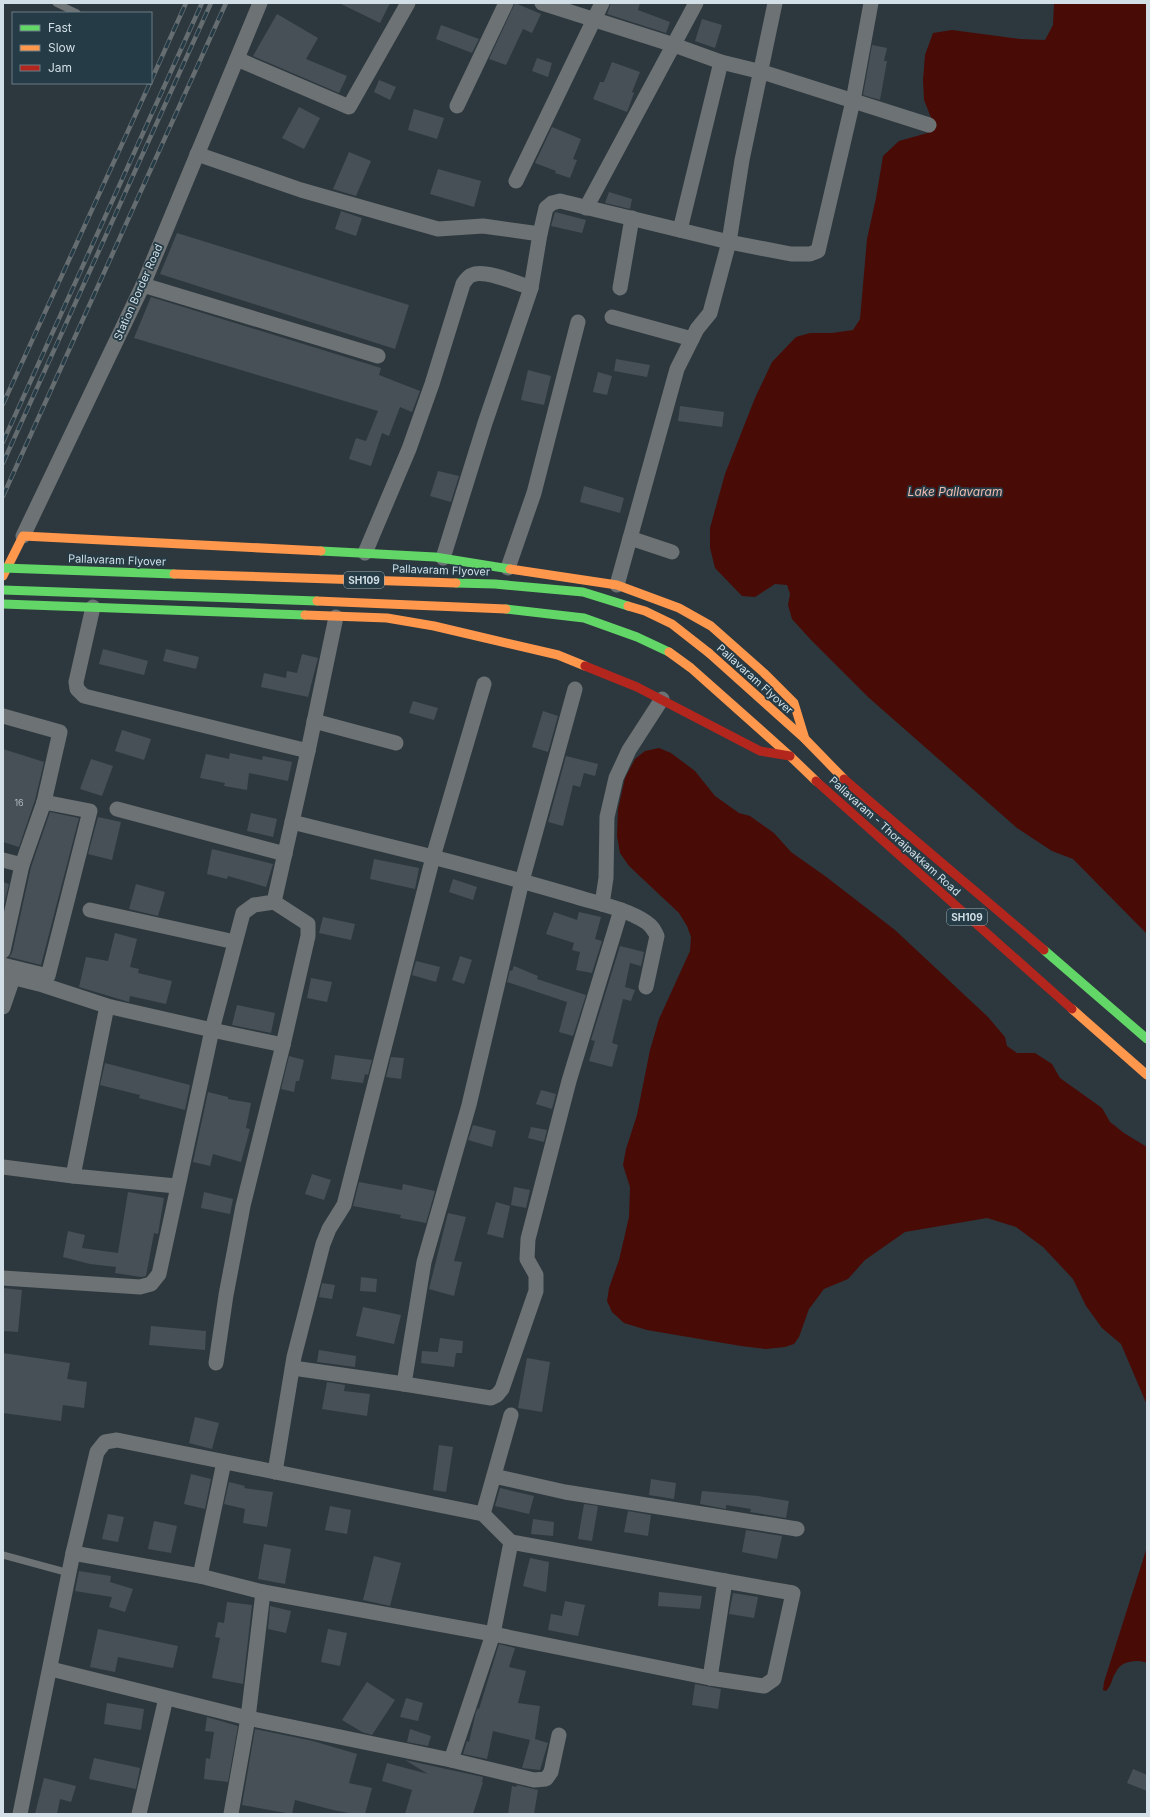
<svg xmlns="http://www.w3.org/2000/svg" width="1150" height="1817" font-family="Inter,sans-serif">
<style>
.water{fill:#490b06}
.building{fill:#465056}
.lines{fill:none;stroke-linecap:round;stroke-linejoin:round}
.lane{stroke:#6d7275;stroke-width:7}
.street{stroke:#6d7275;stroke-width:15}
.fast{stroke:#63d668;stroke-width:9}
.slow{stroke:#ff974d;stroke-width:9}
.jam{stroke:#b3261e;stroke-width:9}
.rail-casing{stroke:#656d71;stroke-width:4.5}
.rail{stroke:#253b46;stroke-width:3;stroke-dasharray:9;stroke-linecap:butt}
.fast-bridge{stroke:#63d668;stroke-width:9}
.slow-bridge{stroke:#ff974d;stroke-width:9}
.labels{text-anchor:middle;stroke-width:3.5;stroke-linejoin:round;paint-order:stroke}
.number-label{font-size:9px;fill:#afbbc2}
.shield{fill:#253b46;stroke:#9eaeb6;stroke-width:1}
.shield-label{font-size:10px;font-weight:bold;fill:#d2dfe6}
.street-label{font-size:11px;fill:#d2dfe6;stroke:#253b46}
.water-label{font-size:12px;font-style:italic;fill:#efbbaf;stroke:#253b46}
</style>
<rect width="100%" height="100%" fill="#2d383e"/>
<g class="water">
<polygon points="1054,3 1147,3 1147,934 1073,859 1052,851 1017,828 868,697 811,640 792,619 788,605 790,594 787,585 775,584 755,597 742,596 715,568 710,548 710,528 725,474 755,398 772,362 796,337 810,333 832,333 853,330 860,319 867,239 876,198 883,156 899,141 931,132 932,120 924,100 923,80 925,55 933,33 952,30 1020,39 1045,40 1053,25"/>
<polygon points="659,748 671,753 695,771 715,796 739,813 750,816 774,833 791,852 825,876 895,930 988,1017 1005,1037 1007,1046 1017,1053 1035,1053 1052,1064 1060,1078 1102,1108 1110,1122 1124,1133 1147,1147 1147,1405 1121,1344 1102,1328 1086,1306 1073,1279 1043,1247 1016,1227 987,1218 905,1232 865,1260 848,1279 824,1289 809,1309 799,1337 794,1344 785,1347 766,1349 741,1346 647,1330 624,1323 612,1312 607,1301 609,1288 619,1260 629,1217 630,1187 623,1165 626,1149 637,1115 650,1050 659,1019 690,951 691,937 687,926 679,913 629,866 620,853 617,836 618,809 625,778 635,759 645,751"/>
<path d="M1147 1547V1663C1137 1659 1121 1661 1116 1672 1111 1679 1113 1683 1106 1691L1103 1690 1104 1682Z"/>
</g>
<g class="building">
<polygon points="339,3 390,3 380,23"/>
<polygon points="515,3 541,14 532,33 523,29 506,65 489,59"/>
<polygon points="611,3 640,3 638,10 670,22 666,33 607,14"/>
<polygon points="277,14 318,38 306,59 347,76 339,93 253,56"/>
<polygon points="702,19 722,25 715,48 695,41"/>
<polygon points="441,25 479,39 472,53 436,39"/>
<polygon points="872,45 887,48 884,61 887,61 880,100 863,95"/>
<polygon points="537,58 552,63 548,77 532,71"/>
<polygon points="612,62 640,72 632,92 634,93 627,112 593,99 600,82 604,82"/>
<polygon points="379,80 396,87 390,100 374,92"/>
<polygon points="299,107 320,118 304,149 282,138"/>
<polygon points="414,109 444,118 437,139 408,130"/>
<polygon points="552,127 581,139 573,159 577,160 570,178 555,173 556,171 535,163"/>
<polygon points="349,152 371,161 356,196 333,189"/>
<polygon points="438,169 481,181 474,207 430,194"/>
<polygon points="609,192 632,199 630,209 605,203"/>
<polygon points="341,211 362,218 356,236 335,229"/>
<polygon points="555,212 586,220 582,233 551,226"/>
<polygon points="177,233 409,305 395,349 160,274"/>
<polygon points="151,297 381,368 379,375 420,391 412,412 400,407 389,436 382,433 371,466 349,459 356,438 366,441 378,411 134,338"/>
<polygon points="616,359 650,365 647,377 614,371"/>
<polygon points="528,370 551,376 544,405 521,400"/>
<polygon points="598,372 612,376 607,395 593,392"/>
<polygon points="680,406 724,412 722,427 678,421"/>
<polygon points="438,471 459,476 451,502 430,496"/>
<polygon points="584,486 624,498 620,513 580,502"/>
<polygon points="103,649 148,661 144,675 99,664"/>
<polygon points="166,649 199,657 196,669 163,661"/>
<polygon points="302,654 318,658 308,697 261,687 264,673 286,678 287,671 297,673"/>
<polygon points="413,701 438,708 434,720 409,713"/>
<polygon points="543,711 558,716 548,752 532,747"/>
<polygon points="122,730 151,739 144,760 115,751"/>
<polygon points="3,749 44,762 35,800 19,847 3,842"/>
<polygon points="230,753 262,760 263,756 292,762 288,781 249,773 247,790 224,786 225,783 200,778 206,754 229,759"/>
<polygon points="566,756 598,764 595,776 584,773 580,787 573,785 563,826 548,822"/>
<polygon points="91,759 113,766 102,796 80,789"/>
<polygon points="50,812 79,818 41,965 9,957 12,953 31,867"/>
<polygon points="251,813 277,819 273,837 247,831"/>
<polygon points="98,817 121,822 112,860 88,854"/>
<polygon points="212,849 273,864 266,887 228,876 227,879 207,874"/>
<polygon points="374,859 419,868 415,889 370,879"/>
<polygon points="453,879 477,887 473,900 449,892"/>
<polygon points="3,882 9,884 3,909"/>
<polygon points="136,884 165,892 158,916 129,909"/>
<polygon points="554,912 577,920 579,912 601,917 595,939 602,941 592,973 576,970 580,952 572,950 574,943 546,934"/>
<polygon points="323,917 355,924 351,940 319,933"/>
<polygon points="115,933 137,939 130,967 139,969 138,973 172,981 166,1004 130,996 129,1002 79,987 86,957 108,961"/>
<polygon points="620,946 644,952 641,966 630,963 625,987 635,990 631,1001 623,999 612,1043 618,1045 612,1067 589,1061 595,1041 591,1040"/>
<polygon points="460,956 472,960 464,984 452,980"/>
<polygon points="416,961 440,967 436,982 412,975"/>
<polygon points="514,966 538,976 537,979 586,995 573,1036 559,1032 567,1002 507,982 510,970 512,971"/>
<polygon points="311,978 332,982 327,1002 307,998"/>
<polygon points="237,1005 275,1013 271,1033 232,1025"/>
<polygon points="335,1055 372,1060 368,1075 365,1074 363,1083 331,1079"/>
<polygon points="289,1056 304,1060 299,1081 296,1081 294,1092 281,1089"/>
<polygon points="391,1057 404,1058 401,1079 386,1077"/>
<polygon points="105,1063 190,1085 185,1110 139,1098 140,1095 100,1085"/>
<polygon points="541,1090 556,1094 552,1109 536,1104"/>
<polygon points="208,1092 228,1097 228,1099 251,1103 246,1128 250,1129 241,1162 213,1154 210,1166 193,1162"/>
<polygon points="473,1125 496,1131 492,1147 468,1140"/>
<polygon points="531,1127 547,1130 544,1142 528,1138"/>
<polygon points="312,1174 331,1180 324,1200 305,1194"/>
<polygon points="359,1182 402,1190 403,1184 435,1191 426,1223 400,1218 401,1215 353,1206"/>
<polygon points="514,1187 530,1190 526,1208 511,1205"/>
<polygon points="128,1192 164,1198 158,1234 154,1233 146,1276 141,1277 115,1273 116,1267 90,1264 63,1257 68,1231 85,1235 82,1248 118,1253"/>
<polygon points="204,1192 233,1199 230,1214 201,1208"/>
<polygon points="496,1202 510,1206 503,1238 487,1234"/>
<polygon points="448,1213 466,1217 454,1261 462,1262 454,1296 429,1289"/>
<polygon points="361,1277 377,1279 376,1292 360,1291"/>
<polygon points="322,1283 335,1285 332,1299 319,1297"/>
<polygon points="3,1288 22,1290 18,1332 3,1331"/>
<polygon points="363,1307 401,1315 394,1344 356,1336"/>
<polygon points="151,1326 206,1331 205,1350 149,1345"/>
<polygon points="440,1338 463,1341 462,1353 456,1353 454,1367 421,1363 422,1351 438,1352"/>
<polygon points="319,1350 356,1356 355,1367 317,1362"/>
<polygon points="3,1353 70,1363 67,1379 87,1382 84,1408 63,1405 61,1421 3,1413"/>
<polygon points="527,1358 550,1362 542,1412 518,1408"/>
<polygon points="327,1382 345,1385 344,1391 370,1394 367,1416 322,1409"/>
<polygon points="195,1417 219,1423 212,1449 189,1443"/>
<polygon points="439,1445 453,1447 446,1492 433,1490"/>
<polygon points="191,1474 211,1479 205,1509 184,1504"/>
<polygon points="651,1479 676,1483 674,1499 649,1495"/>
<polygon points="229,1482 245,1486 244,1488 273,1492 267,1527 243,1523 245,1509 224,1504"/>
<polygon points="500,1488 534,1496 529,1514 495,1506"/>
<polygon points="702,1491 758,1496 789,1501 786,1518 750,1512 751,1509 726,1505 726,1509 700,1504"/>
<polygon points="584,1504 598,1506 592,1541 578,1539"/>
<polygon points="330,1506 351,1510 347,1534 325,1530"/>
<polygon points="628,1511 651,1515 648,1536 624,1532"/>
<polygon points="108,1514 124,1517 118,1542 102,1539"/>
<polygon points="533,1519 554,1522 553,1536 531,1534"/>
<polygon points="154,1521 177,1526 171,1553 148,1549"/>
<polygon points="746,1530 782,1536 777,1559 742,1552"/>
<polygon points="264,1544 291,1549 285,1584 258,1579"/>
<polygon points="374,1556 401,1563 390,1606 363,1600"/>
<polygon points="530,1558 549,1562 546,1592 523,1586"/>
<polygon points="79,1571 111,1576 110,1582 133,1589 125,1612 109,1607 112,1597 75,1591"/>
<polygon points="659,1592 702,1596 700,1609 658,1606"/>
<polygon points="733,1593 758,1597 754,1618 729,1614"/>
<polygon points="565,1601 585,1605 578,1636 548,1630 551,1614 562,1616"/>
<polygon points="227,1602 252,1605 243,1684 212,1678 220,1638 215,1637 218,1622 224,1623"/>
<polygon points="270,1606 291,1611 286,1633 268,1629"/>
<polygon points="98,1629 178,1646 173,1668 118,1657 115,1672 90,1667"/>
<polygon points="328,1629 347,1633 340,1666 321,1662"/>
<polygon points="499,1644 515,1648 509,1667 526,1671 518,1703 540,1706 535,1739 548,1743 540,1770 522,1768 530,1740 493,1731 487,1759 463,1754 467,1741 469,1742 476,1712 478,1708 479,1709"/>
<polygon points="367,1682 395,1700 372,1735 362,1732 342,1720"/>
<polygon points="695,1684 721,1689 718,1709 692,1705"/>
<polygon points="406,1698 423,1703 418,1721 400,1717"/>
<polygon points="107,1703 144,1709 141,1730 104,1724"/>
<polygon points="207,1717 238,1726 228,1782 204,1779 206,1758 210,1759 214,1732 205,1731"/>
<polygon points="255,1729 313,1741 357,1754 349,1783 372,1788 365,1814 354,1814 333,1810 295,1800 292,1814 242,1805"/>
<polygon points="410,1729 431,1736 428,1746 407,1742"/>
<polygon points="94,1758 140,1768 136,1789 89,1779"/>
<polygon points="405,1760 483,1777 482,1782 483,1782 473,1814 405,1814 412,1790 382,1781 387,1763 428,1774"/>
<polygon points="1133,1769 1147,1775 1147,1791 1127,1783"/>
<polygon points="44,1778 76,1786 71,1802 60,1799 57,1814 35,1814"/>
<polygon points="517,1785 538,1790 534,1814 508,1814 512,1786 516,1787"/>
</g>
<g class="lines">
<g class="lane">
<polyline points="56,3 77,13"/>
<polyline points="3,1555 69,1573"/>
</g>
<g class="street">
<polyline points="542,3 674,45 721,62 762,72 929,125"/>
<polyline points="237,59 349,107 408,3"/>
<polyline points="457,106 506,3"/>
<polyline points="197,154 301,190 438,229 483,226 540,234"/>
<polyline points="516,181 602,3"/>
<polyline points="586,208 696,3"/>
<polyline points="680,230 721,62"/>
<polyline points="143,285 378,356"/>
<polyline points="620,288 632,218"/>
<polyline points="612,317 692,339"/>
<polyline points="23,536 143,285 260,3"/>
<polyline points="630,538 672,552"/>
<path d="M365 553 409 449 432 384 463 284C465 281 468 276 472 275 484 269 517 283 531 288"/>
<polyline points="443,558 485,423 531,288 540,234 546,208 552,203 560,201 729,242 791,254 810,254 818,251 853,101 871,3"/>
<polyline points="508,568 534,493 578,322"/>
<polyline points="617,585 677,369 697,329 710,313 729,242 742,160 775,3"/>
<polyline points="93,607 76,682 77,689 84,696 308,751"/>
<path d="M484 684 433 857C481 870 530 883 577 897 600 904 626 909 646 922 652 926 654 930 657 936L646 987"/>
<polyline points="3,716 60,732 44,802"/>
<polyline points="314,721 396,743"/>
<polyline points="117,809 285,854"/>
<polyline points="3,860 22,865"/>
<polyline points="274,902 308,924 308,936 283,1045 212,1030 243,913 254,905 274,902 308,751 336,617"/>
<polyline points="602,904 606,878 607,817 616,778 629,750 662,699"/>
<polyline points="90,910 235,942"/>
<polyline points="3,951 22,865 44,802 90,811 48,976 3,965"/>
<polyline points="3,975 43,985 107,1006 212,1030 159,1274 151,1284 140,1287 3,1278"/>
<polyline points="107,1006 73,1176 176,1186"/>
<polyline points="3,1007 13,978"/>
<polyline points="3,1167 73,1176"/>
<polyline points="216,1363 226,1295 243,1206 283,1045"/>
<polyline points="293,1368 404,1384 424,1262 469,1105 522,881 575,689"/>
<polyline points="404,1384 491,1398 497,1395 502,1389 536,1291 536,1275 527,1259 528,1239 569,1081 621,910"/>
<polyline points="275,1472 294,1357 323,1244 329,1229 344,1205 433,857 292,822"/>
<polyline points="494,1476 565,1492 797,1529"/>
<polyline points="483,1514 511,1415"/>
<polyline points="73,1553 200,1576 263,1592 493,1634 710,1678 764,1686 774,1679 793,1593 725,1581"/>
<polyline points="200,1576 224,1462"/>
<polyline points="51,1669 248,1718 451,1760 493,1634 511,1542 725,1581 710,1678"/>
<polyline points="451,1760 534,1780 546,1779 551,1772 559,1735"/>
<polyline points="20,1814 73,1553 97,1452 105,1442 117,1440 483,1514 511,1542"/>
<polyline points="139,1814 166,1698"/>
<polyline points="231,1814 248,1718 263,1592"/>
</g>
<g class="fast">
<polyline points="321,551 435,557 510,569"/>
<polyline points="3,590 317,601"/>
<polyline points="3,604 305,615"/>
<polyline points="506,609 584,618 637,637 669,652"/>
<polyline points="1044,950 1147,1039"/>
</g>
<g class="slow">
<polyline points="510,569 617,585 679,608 711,626 764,673 794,703 805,739"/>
<polyline points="3,576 23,536 321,551"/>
<polyline points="317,601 506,609"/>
<polyline points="305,615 387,618 434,626 558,655 585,666"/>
<polyline points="669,652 691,668 790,756 816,781"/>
<polyline points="709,653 805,739 844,779"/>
<polyline points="1072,1009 1147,1075"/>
</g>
<g class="jam">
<polyline points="585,666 637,687 760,751 790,756"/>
<path d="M844 779C910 837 978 893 1044 950"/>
<polyline points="816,781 1072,1009"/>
</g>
<defs>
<g id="rail">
<polyline points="151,81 186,3"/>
<polyline points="3,404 150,83"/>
<polyline points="3,442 202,3"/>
<polyline points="3,463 211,3"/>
<polyline points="3,496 226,3"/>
</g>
</defs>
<use href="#rail" class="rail-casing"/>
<use href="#rail" class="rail"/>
<g class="fast-bridge">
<polyline points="3,568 174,574"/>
<polyline points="456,583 495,584 583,592 628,606"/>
</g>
<g class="slow-bridge">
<polyline points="174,574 456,583"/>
<polyline points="628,606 645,611 672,624 709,653"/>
</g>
</g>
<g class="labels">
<g class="number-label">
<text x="19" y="806">16</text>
</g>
<g class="shield">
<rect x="344" y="572" width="40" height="16" rx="3"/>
<rect x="947" y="909" width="40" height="16" rx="3"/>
</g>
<g class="shield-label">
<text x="364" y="584">SH109</text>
<text x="967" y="921">SH109</text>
</g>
<g class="street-label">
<text transform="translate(138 292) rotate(-66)" y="4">Station Border Road</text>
<text transform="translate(117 560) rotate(2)" y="4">Pallavaram Flyover</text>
<text transform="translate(441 570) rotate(2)" y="4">Pallavaram Flyover</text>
<text transform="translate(755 679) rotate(42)" y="4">Pallavaram Flyover</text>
<text transform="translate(895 836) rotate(42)" y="4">Pallavaram - Thoraipakkam Road</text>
</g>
<g class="water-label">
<text x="955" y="496">Lake Pallavaram</text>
</g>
</g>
<rect width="1150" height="1817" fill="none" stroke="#d2dfe6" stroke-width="8"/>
<rect x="12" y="12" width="140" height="72" fill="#253b46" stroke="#6a7d86"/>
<rect x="20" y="25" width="20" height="6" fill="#63d668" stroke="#6a7d86"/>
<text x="48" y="32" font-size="12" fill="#d2dfe6">Fast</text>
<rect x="20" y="45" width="20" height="6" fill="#ff974d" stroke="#6a7d86"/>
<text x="48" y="52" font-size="12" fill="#d2dfe6">Slow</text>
<rect x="20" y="65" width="20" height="6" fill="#b3261e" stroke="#6a7d86"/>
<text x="48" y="72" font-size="12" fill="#d2dfe6">Jam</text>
</svg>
